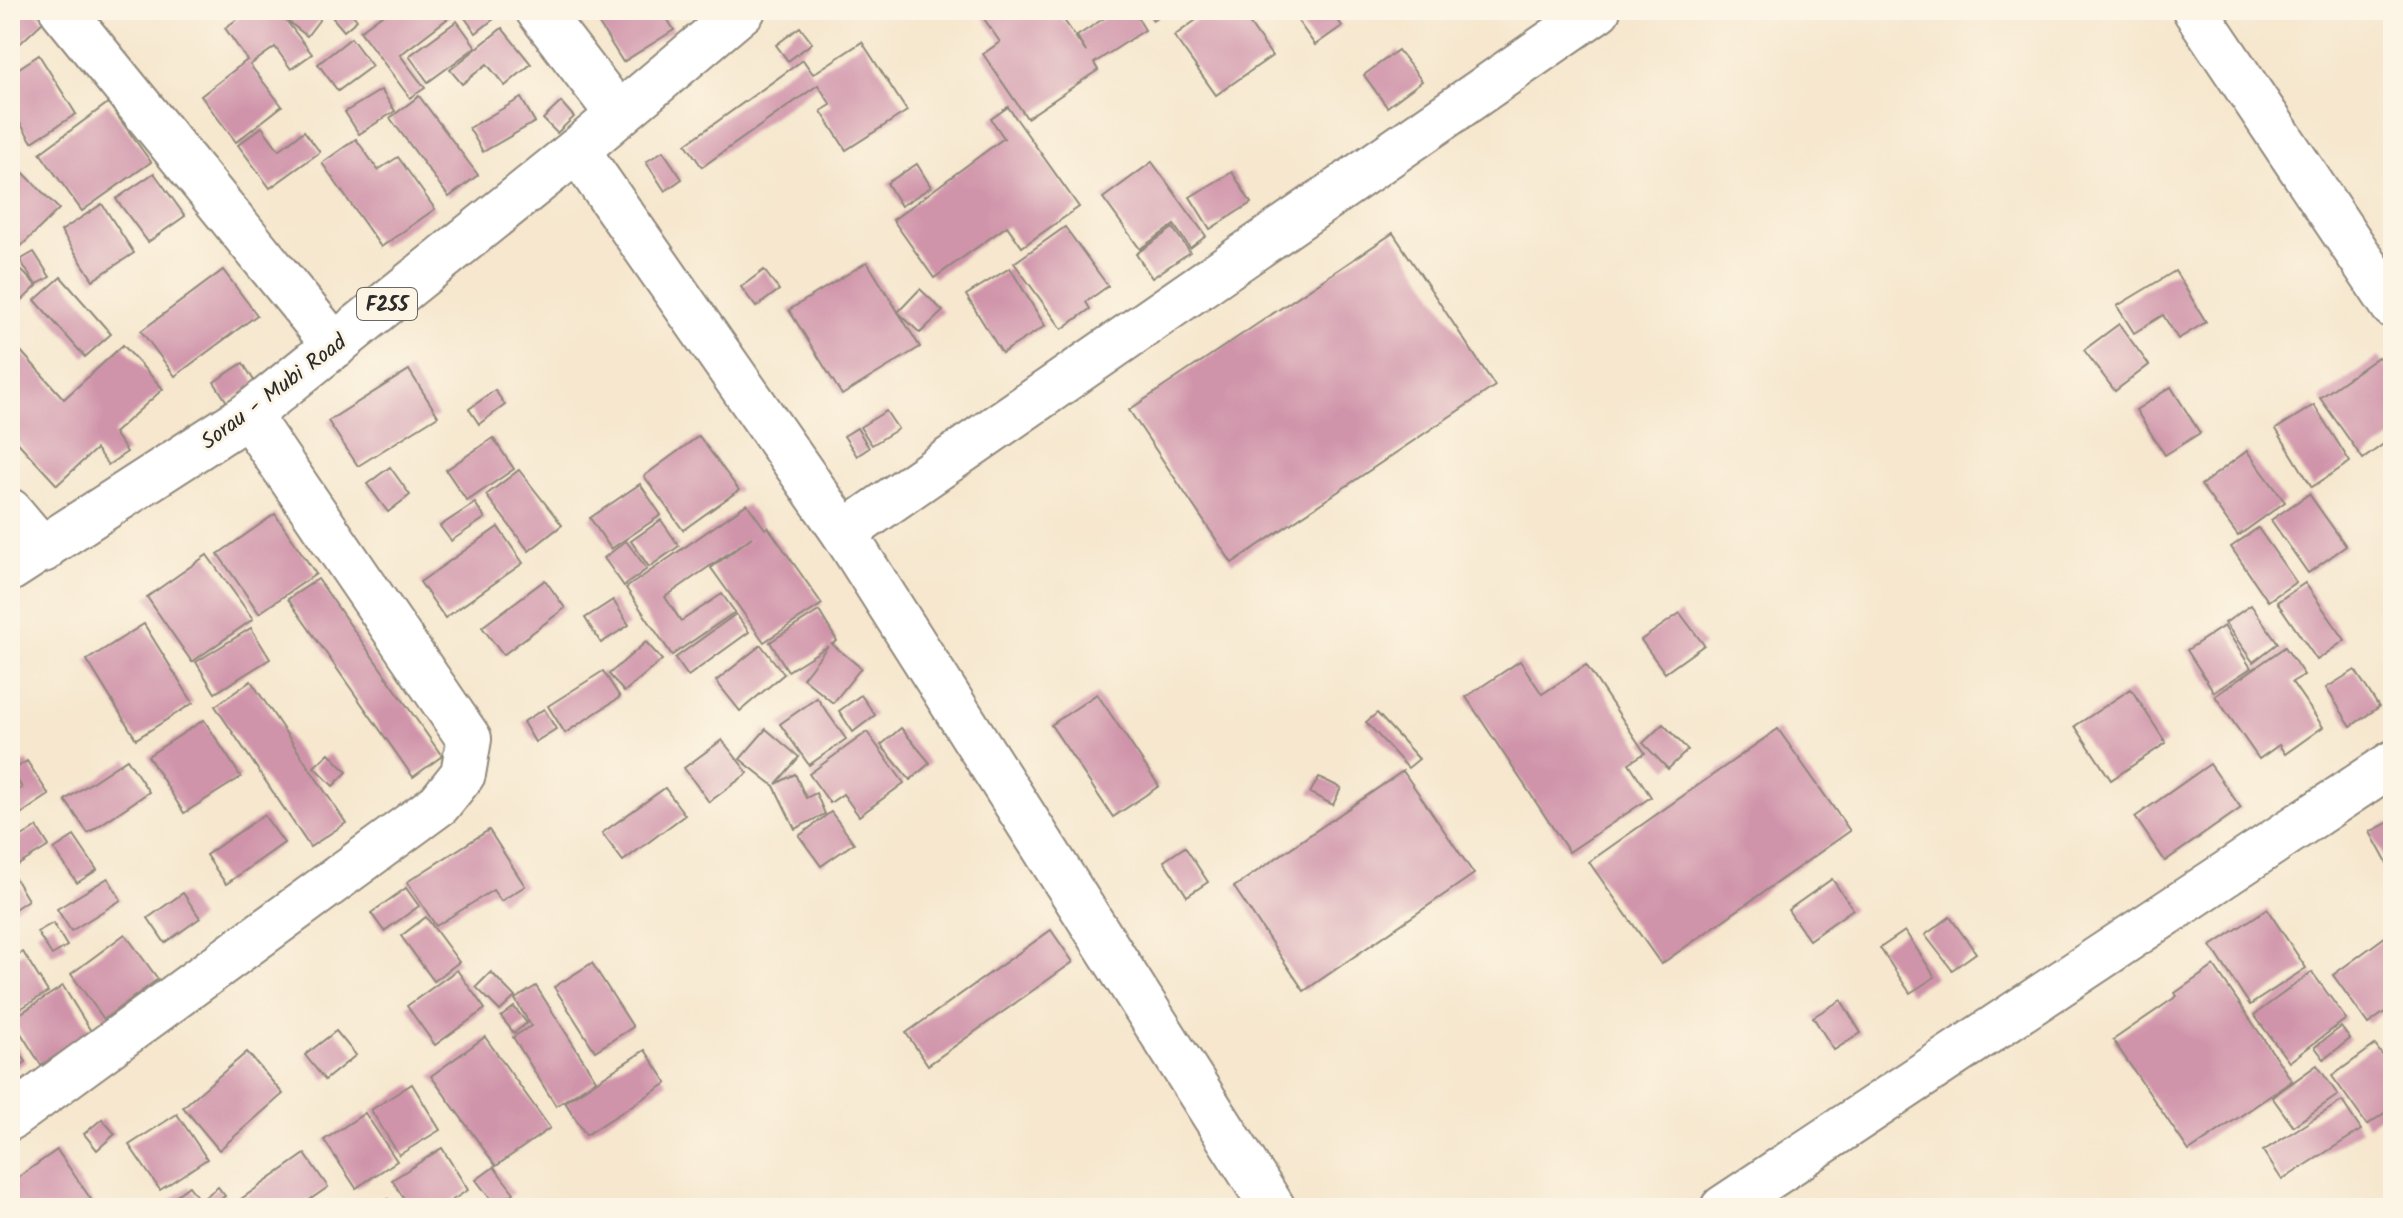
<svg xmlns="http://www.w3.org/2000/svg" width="2403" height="1218" font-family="Kalam,sans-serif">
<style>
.building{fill:#d094aa}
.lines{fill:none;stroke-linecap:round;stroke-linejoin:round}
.minor-casing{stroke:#90897c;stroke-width:48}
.major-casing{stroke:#90897c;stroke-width:48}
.minor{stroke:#fff;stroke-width:44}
.major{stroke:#fff;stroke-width:44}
.labels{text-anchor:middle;stroke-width:6;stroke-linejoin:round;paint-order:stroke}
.shield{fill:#fcf5e5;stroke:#6a6863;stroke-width:2}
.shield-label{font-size:20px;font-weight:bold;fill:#2b2b2b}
.street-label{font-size:22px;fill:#2b2b2b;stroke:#fcf5e5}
</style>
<rect width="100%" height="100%" fill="#fcf5e5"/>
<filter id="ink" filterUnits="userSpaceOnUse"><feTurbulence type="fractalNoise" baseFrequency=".0125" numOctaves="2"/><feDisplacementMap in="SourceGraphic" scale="16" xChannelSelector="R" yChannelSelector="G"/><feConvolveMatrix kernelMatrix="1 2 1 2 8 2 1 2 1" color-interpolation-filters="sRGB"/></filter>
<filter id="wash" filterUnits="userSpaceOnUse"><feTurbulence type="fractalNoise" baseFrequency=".006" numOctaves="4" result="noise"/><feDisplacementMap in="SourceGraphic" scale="32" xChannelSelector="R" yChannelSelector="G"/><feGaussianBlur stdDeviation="1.8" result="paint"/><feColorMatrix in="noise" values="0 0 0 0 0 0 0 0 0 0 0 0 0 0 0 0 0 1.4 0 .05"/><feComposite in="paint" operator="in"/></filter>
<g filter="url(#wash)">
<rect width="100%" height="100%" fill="#f6e7ce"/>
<g id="blocks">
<g class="building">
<polygon points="10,10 35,10 44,21 10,53"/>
<polygon points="250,10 284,10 281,13 283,16 288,10 309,10 320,19 307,36 285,19 312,54 291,69 275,47 250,65 282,106 236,142 201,96 247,60 225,28"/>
<polygon points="326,10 349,10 357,20 344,31"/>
<polygon points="389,10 505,10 476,33 459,10 400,55 425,88 410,98 360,31"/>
<polygon points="589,10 613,10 600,22"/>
<polygon points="620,10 662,10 674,30 623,62 599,24"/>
<polygon points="978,10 1057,10 1086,52 1077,36 1109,15 1106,10 1133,10 1145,30 1094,63 1098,70 1027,118 983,54 1000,42"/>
<polygon points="1147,10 1169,10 1153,20"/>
<polygon points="1210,10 1240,10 1272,56 1216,95 1174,36"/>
<polygon points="1290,10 1331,10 1342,26 1315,45"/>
<polygon points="457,21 476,47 428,82 409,56"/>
<polygon points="800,27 812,43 788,61 776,45"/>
<polygon points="502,28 531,64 505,86 487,64 462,84 450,70"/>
<polygon points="351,38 372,66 338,91 318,64"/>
<polygon points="862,42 907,111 846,150 821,111 831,105 818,85 702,167 686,144 803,60 813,74"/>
<polygon points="1398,50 1422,81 1387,107 1364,75"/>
<polygon points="39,55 76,114 32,142 10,107 10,74"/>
<polygon points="381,90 395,111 359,134 345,112"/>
<polygon points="419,96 478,175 449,197 390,118"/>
<polygon points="521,98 535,122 483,152 469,128"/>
<polygon points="561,102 574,117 557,133 543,119"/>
<polygon points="108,103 151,162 82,211 40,153"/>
<polygon points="1008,107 1079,207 1022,247 1007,226 934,278 893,220 1004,138 991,119"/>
<polygon points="262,127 279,150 304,131 320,152 270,188 238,145"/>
<polygon points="356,139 378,170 398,157 435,209 381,247 322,163"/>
<polygon points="663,151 682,179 665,191 646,162"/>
<polygon points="10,159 59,209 10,257"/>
<polygon points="1152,162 1206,236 1190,248 1174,225 1140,249 1103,198"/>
<polygon points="917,164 931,187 901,206 887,183"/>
<polygon points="1232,172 1251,203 1210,229 1190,197"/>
<polygon points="154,173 185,216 148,242 116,199"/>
<polygon points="102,204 134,253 93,280 61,231"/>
<polygon points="1065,227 1108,286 1086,302 1090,309 1062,329 1014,263"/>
<polygon points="1173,228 1190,252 1152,278 1136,254"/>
<polygon points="1393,233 1495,386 1232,563 1129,410"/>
<polygon points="34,252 50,277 36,285 20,260"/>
<polygon points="10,259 37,286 10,312"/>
<polygon points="867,262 920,347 842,395 789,310"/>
<polygon points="1010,268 1045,326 1002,353 966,295"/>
<polygon points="223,270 257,315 175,376 141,331"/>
<polygon points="764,270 779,290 756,307 741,287"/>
<polygon points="2175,271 2206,322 2178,339 2163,315 2134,333 2117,306"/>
<polygon points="61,277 111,334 85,357 35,300"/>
<polygon points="920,289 943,311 920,333 898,312"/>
<polygon points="2119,324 2149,365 2115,391 2084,350"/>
<polygon points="10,339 64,399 123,345 163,389 114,433 127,452 108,465 96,449 57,485 10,434"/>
<polygon points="2378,357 2393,377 2393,437 2363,459 2320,398"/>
<polygon points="243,363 256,384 227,402 214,382"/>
<polygon points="409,370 438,416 358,466 328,421"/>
<polygon points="2171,387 2200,433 2165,455 2136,410"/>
<polygon points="495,390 505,405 479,424 469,409"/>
<polygon points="2314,405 2350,462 2312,487 2276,429"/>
<polygon points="886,411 898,429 872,445 860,427"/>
<polygon points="857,428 869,448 857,456 844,436"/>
<polygon points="699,436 739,490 683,530 644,476"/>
<polygon points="493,438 514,469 467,501 446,470"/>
<polygon points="2247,451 2285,502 2238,536 2201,485"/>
<polygon points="390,467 410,495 388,512 367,484"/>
<polygon points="519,470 562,525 529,551 486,495"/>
<polygon points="640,484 661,515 611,549 590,518"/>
<polygon points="2309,494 2346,546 2308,573 2271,520"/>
<polygon points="475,503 485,518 451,541 440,526"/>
<polygon points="747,504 765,529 768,527 822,604 764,642 711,568 752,537 665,597 681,621 722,594 735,612 672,655 626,588"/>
<polygon points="275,514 316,574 259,613 218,554"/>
<polygon points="661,520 679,546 649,567 631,541"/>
<polygon points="498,527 523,563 445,618 420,582"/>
<polygon points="2258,528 2296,582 2268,601 2231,547"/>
<polygon points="626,541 647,569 624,586 604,558"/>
<polygon points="207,555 253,619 192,662 147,597"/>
<polygon points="318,579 442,756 413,777 288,599"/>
<polygon points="545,580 565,608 503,655 482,627"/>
<polygon points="2305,583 2345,640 2317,660 2277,602"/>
<polygon points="613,600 629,625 601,643 585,618"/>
<polygon points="2251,605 2278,643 2253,662 2225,623"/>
<polygon points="819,611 837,641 832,644 861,668 833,703 803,678 828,646 788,671 770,642"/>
<polygon points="1680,613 1704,645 1665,673 1641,640"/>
<polygon points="736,614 749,632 688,676 675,658"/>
<polygon points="144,624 193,703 136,739 87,660"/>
<polygon points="2224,626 2251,668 2214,692 2187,650"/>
<polygon points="251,628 270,659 215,693 196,662"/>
<polygon points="646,642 662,660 624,692 609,674"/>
<polygon points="761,645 784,674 740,711 716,681"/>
<polygon points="2285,647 2304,675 2292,682 2323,727 2285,754 2279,745 2259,759 2215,696"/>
<polygon points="1520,661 1542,694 1586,665 1645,753 1629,763 1651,797 1569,852 1466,697"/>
<polygon points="2355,670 2379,707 2351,726 2326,688"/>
<polygon points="603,671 620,697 565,733 548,706"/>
<polygon points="251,681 346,823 310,847 215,706"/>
<polygon points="2131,689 2166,743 2111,780 2075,726"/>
<polygon points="1097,694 1159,786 1113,817 1051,725"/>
<polygon points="861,695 875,715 853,732 839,711"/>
<polygon points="817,698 846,739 809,765 780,724"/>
<polygon points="544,709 556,729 535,742 523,722"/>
<polygon points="1377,713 1419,759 1408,768 1366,722"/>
<polygon points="204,720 241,777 184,813 148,756"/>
<polygon points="1663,724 1688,750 1668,769 1643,743"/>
<polygon points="901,728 930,763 910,780 881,745"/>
<polygon points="766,729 799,757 776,784 795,774 806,798 816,793 825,814 795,829 774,786 740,759"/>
<polygon points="1778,729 1850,831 1661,964 1589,862"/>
<polygon points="867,732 904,783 859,816 843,794 830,803 809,774"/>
<polygon points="722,740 748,773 709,802 684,768"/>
<polygon points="329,753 347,772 333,786 314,767"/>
<polygon points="127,759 149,792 88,833 65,800"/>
<polygon points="27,761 49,795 13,819 10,815 10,795 22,788 12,771"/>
<polygon points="2210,764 2241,808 2165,861 2135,817"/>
<polygon points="1403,771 1474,874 1304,991 1234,887"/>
<polygon points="1319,777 1341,788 1333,805 1310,793"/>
<polygon points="665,788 685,815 623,861 602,833"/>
<polygon points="831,812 854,843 821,866 799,836"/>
<polygon points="264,815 284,843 226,884 206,855"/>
<polygon points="2389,822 2393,830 2393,862 2388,865 2370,832"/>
<polygon points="37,827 49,846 10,870 10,843"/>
<polygon points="489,830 525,886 501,901 493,890 436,926 407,882"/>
<polygon points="74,836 97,870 77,883 54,849"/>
<polygon points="1185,847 1208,882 1187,896 1164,861"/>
<polygon points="10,870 28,900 10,912"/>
<polygon points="108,878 121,900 71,931 57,909"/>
<polygon points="1832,879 1853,909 1809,940 1788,910"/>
<polygon points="406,888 419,906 384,931 371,913"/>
<polygon points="183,893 200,918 165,943 148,918"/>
<polygon points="2267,909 2306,968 2250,1005 2211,946"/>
<polygon points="426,917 459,962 434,981 401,936"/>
<polygon points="1950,917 1976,953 1952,970 1925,935"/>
<polygon points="53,923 67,946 52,955 37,932"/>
<polygon points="1051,930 1073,962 928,1065 906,1033"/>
<polygon points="1905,931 1935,977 1910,993 1880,948"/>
<polygon points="2393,931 2393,1006 2368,1024 2333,975"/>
<polygon points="125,934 158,979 104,1019 71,974"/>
<polygon points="23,952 48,992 10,1015 10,960"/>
<polygon points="592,963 633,1027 595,1051 554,987"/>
<polygon points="2214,966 2292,1081 2189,1151 2113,1040 2177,996 2175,993"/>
<polygon points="457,970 485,1009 435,1045 407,1006"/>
<polygon points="491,972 515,997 500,1011 476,987"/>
<polygon points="2312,972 2346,1019 2289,1062 2254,1015"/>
<polygon points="63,986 92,1033 41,1065 12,1019"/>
<polygon points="536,986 596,1080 556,1106 513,1037 531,1026 515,999"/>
<polygon points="1841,1000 1861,1033 1834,1050 1813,1017"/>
<polygon points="514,1007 527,1023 514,1033 501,1017"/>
<polygon points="2341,1027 2350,1039 2324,1059 2315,1047"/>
<polygon points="336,1031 356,1055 325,1080 305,1055"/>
<polygon points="485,1037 550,1128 496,1166 431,1076"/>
<polygon points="14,1041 26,1062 10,1072 10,1043"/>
<polygon points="2375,1045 2393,1070 2393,1107 2367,1125 2332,1076"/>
<polygon points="645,1050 667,1083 586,1135 565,1102"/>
<polygon points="247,1052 283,1094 219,1150 183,1107"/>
<polygon points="2317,1065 2338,1095 2293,1126 2272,1097"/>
<polygon points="412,1084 440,1130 399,1155 371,1110"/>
<polygon points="2342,1101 2361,1130 2282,1180 2263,1151"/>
<polygon points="365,1113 397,1161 356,1188 324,1140"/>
<polygon points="177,1114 207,1159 160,1190 129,1145"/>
<polygon points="102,1119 115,1134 97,1150 84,1134"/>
<polygon points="442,1148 468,1190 440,1208 410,1208 392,1180"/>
<polygon points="57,1150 97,1208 10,1208 10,1183"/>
<polygon points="305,1154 328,1187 298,1208 247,1208 241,1199"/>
<polygon points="494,1167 514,1193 496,1206 476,1180"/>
<polygon points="189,1186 200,1201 218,1187 225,1196 209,1208 159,1208"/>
<polygon points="388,1199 394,1208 375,1208"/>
<polygon points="1994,1200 1999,1208 1981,1208"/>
</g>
</g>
</g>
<g filter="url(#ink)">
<use href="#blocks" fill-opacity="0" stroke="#90897c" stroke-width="2"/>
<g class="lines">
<defs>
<g id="minor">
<polyline points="62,10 335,346"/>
<polyline points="538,10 618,114"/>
<polyline points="2195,10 2393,306"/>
<polyline points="577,150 844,533 1273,1208"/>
<polyline points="10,511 43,550"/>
<polyline points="844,533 1598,10"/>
<polyline points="10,1118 439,804 463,774 469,739 248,415"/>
<polyline points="1723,1208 2393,763"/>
</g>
<polyline id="major" points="10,569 248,415 577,150 743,10"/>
</defs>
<use href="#minor" class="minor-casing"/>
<use href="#major" class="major-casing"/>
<use href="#minor" class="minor"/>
<use href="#major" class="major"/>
</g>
</g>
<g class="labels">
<rect class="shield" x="357" y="288" width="60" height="32" rx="6"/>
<g class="shield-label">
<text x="387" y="311">F255</text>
</g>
<g class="street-label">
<text transform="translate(273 391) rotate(-37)" y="8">Sorau - Mubi Road</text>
</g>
</g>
<rect width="2403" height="1218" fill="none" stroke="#fcf5e5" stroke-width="40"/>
</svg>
